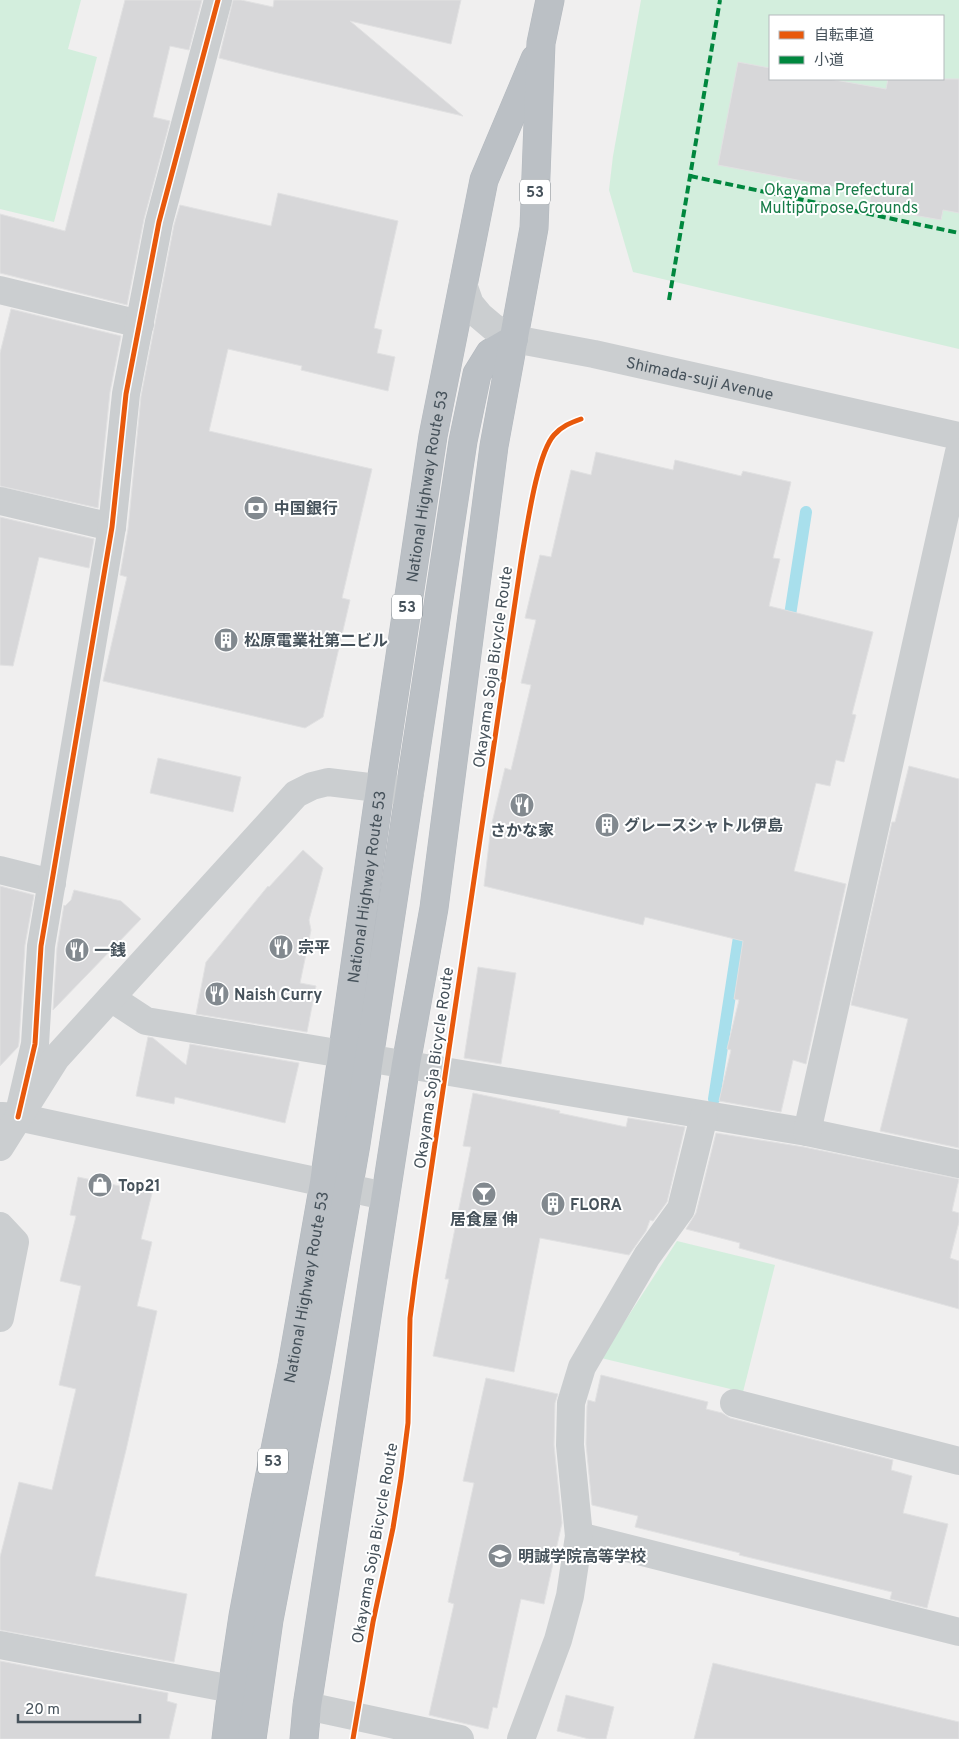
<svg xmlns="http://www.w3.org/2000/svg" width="959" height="1739" font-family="Overpass,'Noto Sans JP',sans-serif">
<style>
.green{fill:#d3eedd;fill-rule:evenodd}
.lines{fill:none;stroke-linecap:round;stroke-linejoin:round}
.stream{stroke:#a8dfec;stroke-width:12}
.building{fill:#d7d7d9;stroke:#e1e1e2}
.highway-casing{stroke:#b4b9bf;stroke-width:29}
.minor{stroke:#cbced0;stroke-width:28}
.highway{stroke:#bbc0c5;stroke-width:28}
.quiet{stroke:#00873e;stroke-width:4;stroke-dasharray:8 4;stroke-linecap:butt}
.cycleway-casing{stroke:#fff;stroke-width:8}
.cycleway{stroke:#e8590c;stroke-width:5}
.labels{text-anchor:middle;stroke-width:4;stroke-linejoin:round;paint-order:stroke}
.shield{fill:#fff;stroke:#7e868c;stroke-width:1}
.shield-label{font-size:15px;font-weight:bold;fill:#46525b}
.park-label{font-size:16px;fill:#177c48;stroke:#fff}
.street-label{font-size:16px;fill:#46525b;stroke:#fff}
.poi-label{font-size:16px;font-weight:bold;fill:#46525b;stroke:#fff;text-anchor:start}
</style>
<rect width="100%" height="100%" fill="#f0efef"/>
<g class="green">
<polygon points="0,0 81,0 68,49 97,57 54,222 0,209"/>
<path d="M641 0H959V349L633 272 609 190 613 156ZM770 16H943V79H770Z"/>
<polygon points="677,1241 775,1265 743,1392 601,1358"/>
</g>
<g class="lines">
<g class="stream">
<polyline points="788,628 806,512"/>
<polyline points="714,1099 741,924"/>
</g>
</g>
<g class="building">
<polygon points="125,0 202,0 189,50 170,46 153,117 170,121 144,219 127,305 0,273 0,214 65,231"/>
<polygon points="233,0 241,0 273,7 274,0 461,0 451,44 350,21 463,116 274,72 219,58"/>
<polygon points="738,62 770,68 770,79 829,79 886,89 888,79 959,79 959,213 943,210 941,220 869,207 871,194 718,165"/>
<polygon points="278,193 398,221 374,328 382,330 377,353 395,357 388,391 301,370 302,366 228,349 209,431 372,469 342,598 350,600 323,717 305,728 103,681 127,577 120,575 128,529 141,396 174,225 180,205 271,226"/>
<polygon points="11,309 121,336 110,392 98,508 0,486 0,353"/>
<polygon points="596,452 673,470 675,460 741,476 743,471 791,482 773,558 780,559 769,606 873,632 852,714 856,715 844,762 836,760 830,786 816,783 794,871 846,884 806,1064 793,1060 781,1112 719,1101 731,1050 727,1049 739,1000 734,999 743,941 645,917 643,925 484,886 491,827 505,768 511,770 531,685 521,683 536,620 525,618 540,555 551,557 571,470 591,475"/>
<polygon points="0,517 94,539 89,568 39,557 13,666 0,665"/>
<polygon points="158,758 241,777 233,812 150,793"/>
<polygon points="909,766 959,779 959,1148 880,1131 908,1019 851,1005 892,822 895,822"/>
<polygon points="303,850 323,868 309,920 311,930 300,983 316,986 307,1032 196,1014 206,962 268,886 269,887"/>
<polygon points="0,886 34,895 25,945 19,1042 18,1047 0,1066"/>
<polygon points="74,890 121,901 141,919 53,1010 57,948 64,905 65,906 71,900"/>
<polygon points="478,967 516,973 501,1064 464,1058"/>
<polygon points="148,1037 153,1038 186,1065 190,1044 299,1063 285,1123 175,1097 174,1104 136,1096"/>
<polygon points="473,1093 560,1111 559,1113 626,1127 628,1118 685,1127 667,1202 653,1221 650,1220 646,1231 629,1255 540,1238 514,1372 433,1356 449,1279 445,1279 471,1147 463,1146"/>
<polygon points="716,1133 804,1147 959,1179 952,1211 959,1213 959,1222 950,1258 959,1261 959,1309 739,1248 740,1243 686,1229 696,1213"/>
<polygon points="78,1177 152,1193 141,1239 152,1242 137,1306 157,1311 126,1450 95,1576 187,1594 174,1662 0,1630 0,1557 19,1482 52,1490 76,1389 59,1385 81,1286 60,1281 76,1216 70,1215"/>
<polygon points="601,1375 708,1402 706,1409 722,1413 730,1418 893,1460 891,1470 912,1476 903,1513 948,1524 927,1608 890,1599 892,1592 739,1555 740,1553 635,1527 638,1516 592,1505 586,1444 587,1406 588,1400 595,1402"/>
<polygon points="486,1378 558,1394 555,1403 554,1445 562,1523 544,1604 521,1599 497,1708 493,1707 488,1729 429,1715 454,1604 448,1602 474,1483 463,1481"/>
<polygon points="0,1661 168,1693 167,1701 177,1704 169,1739 0,1739"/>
<polygon points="713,1663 959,1722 959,1739 694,1739"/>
<polygon points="566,1695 614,1707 606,1739 589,1739 557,1731"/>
</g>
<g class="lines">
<defs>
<g id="highway">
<path id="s2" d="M226 1739 232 1689 243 1616 264 1504 292 1365 324 1183 380 789 433 436 484 180 535 59"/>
<polyline points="252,1739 269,1620 317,1368 356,1144 463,441 477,374 490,353 514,339"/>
<polyline points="304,1739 307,1706 406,1064 434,908 494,446 534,228 541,43 550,0"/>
</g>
</defs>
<use href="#highway" class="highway-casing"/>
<g class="minor">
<path id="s1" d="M463 284 470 304 480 316 493 327 514 339 594 354 959 436"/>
<polyline points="0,290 140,324"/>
<polyline points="0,501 112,527"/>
<polyline points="0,870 52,883"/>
<polyline points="111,998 146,1021 807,1132 959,1164"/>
<polyline points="2,1116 18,1117 385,1196"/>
<polyline points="18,1117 35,1044 41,946 112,527 126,394 159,222 218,0"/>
<polyline points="807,1132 959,452"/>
<polyline points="0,1147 56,1058 296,794 312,786 328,782 410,792"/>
<polyline points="0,1226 15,1242 0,1318"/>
<polyline points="734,1403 959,1461"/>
<polyline points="579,1536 959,1632"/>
<polyline points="0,1645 232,1689"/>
<polyline points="307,1706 460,1739"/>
<polyline points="521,1739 558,1640 570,1596 579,1536 570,1445 571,1403 582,1367 647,1256 681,1209 704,1116"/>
</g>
<use href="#highway" class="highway"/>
<g class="quiet">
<polyline points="690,176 959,233"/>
<polyline points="669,300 720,0"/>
</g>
<defs>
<g id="cycleway">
<polyline points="18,1117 35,1044 41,946 112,527 126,394 159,222 218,0"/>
<path d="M353 1739 373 1622 393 1528 401 1478 408 1423 410 1318 415 1279 522 555C527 527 537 454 554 435 562 426 570 423 581 419"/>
</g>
</defs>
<use href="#cycleway" class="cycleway-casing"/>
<use href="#cycleway" class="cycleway"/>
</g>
<defs>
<symbol id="bank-disc" viewBox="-11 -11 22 22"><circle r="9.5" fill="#82898f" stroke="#fff"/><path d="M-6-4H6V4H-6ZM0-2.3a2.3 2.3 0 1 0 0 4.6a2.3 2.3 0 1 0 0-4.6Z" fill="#fff"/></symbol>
<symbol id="building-disc" viewBox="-11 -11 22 22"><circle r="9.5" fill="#82898f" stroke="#fff"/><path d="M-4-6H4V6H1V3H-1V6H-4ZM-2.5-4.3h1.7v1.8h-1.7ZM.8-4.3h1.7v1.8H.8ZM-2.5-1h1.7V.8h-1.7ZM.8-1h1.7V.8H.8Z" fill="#fff"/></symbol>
<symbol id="restaurant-disc" viewBox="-11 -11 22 22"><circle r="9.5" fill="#82898f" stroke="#fff"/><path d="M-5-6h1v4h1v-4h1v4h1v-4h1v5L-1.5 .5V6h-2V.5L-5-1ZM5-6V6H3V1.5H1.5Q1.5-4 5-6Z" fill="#fff"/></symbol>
<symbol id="shop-disc" viewBox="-11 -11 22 22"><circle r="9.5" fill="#82898f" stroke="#fff"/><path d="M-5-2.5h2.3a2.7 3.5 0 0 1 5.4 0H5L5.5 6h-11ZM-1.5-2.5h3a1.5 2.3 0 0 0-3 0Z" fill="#fff"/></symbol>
<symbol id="bar-disc" viewBox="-11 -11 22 22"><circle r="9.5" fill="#82898f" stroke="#fff"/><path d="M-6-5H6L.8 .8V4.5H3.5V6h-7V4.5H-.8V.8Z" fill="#fff"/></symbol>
<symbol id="school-disc" viewBox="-11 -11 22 22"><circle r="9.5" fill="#82898f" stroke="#fff"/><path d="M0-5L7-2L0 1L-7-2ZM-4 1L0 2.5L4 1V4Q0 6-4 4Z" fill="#fff"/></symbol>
</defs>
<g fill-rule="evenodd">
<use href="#bank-disc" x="242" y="494" width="28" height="28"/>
<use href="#building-disc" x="212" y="626" width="28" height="28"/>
<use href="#restaurant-disc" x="508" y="791" width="28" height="28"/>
<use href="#building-disc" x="593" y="811" width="28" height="28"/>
<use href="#restaurant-disc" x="267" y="933" width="28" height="28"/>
<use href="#restaurant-disc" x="63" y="936" width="28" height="28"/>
<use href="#restaurant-disc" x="203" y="980" width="28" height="28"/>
<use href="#shop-disc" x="86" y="1171" width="28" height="28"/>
<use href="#bar-disc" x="470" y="1180" width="28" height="28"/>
<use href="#building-disc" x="539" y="1190" width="28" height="28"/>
<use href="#school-disc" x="486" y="1542" width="28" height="28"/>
</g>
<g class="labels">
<g class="shield">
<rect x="520" y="179.5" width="30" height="25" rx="4"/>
<rect x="392" y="594.5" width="30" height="25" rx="4"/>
<rect x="258" y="1448.5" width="30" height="25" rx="4"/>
</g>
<g class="shield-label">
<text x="535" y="197">53</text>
<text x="407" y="612">53</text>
<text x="273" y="1466">53</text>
</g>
<g class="park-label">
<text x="839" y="195">Okayama Prefectural<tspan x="839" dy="18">Multipurpose Grounds</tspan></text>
</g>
<g class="street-label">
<text dy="6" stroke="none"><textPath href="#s1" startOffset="268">Shimada-suji Avenue</textPath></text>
<text dy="6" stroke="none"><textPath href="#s2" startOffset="1269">National Highway Route 53</textPath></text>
<text transform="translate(492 667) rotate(-82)" y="6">Okayama Soja Bicycle Route</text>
<text dy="6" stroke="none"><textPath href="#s2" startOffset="864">National Highway Route 53</textPath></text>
<text transform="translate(433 1068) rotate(-82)" y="6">Okayama Soja Bicycle Route</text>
<text dy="6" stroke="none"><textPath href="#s2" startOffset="459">National Highway Route 53</textPath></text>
<text transform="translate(374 1543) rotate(-80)" y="6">Okayama Soja Bicycle Route</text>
</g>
<g class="poi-label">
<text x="274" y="514">中国銀行</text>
<text x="244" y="646">松原電業社第二ビル</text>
<text x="624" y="831">グレースシャトル伊島</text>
<text x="522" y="836" text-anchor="middle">さかな家</text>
<text x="298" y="953">宗平</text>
<text x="94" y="956">一銭</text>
<text x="234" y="1000">Naish Curry</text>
<text x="118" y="1191">Top21</text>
<text x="570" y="1210">FLORA</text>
<text x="484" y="1225" text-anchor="middle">居食屋 伸</text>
<text x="518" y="1562">明誠学院高等学校</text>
</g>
</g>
<rect x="769" y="15" width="175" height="65" fill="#ffffff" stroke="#b5babd"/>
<rect x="779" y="31" width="25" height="8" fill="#e8590c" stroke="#b5babd"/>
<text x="814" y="40" font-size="15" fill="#46525b">自転車道</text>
<rect x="779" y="56" width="25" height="8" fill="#00873e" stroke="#b5babd"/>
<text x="814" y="65" font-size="15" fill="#46525b">小道</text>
<path d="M18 1714v8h122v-8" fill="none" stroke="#46525b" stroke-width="2.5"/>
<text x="25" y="1714" font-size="15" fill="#46525b" stroke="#ffffff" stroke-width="4" paint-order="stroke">20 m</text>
</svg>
